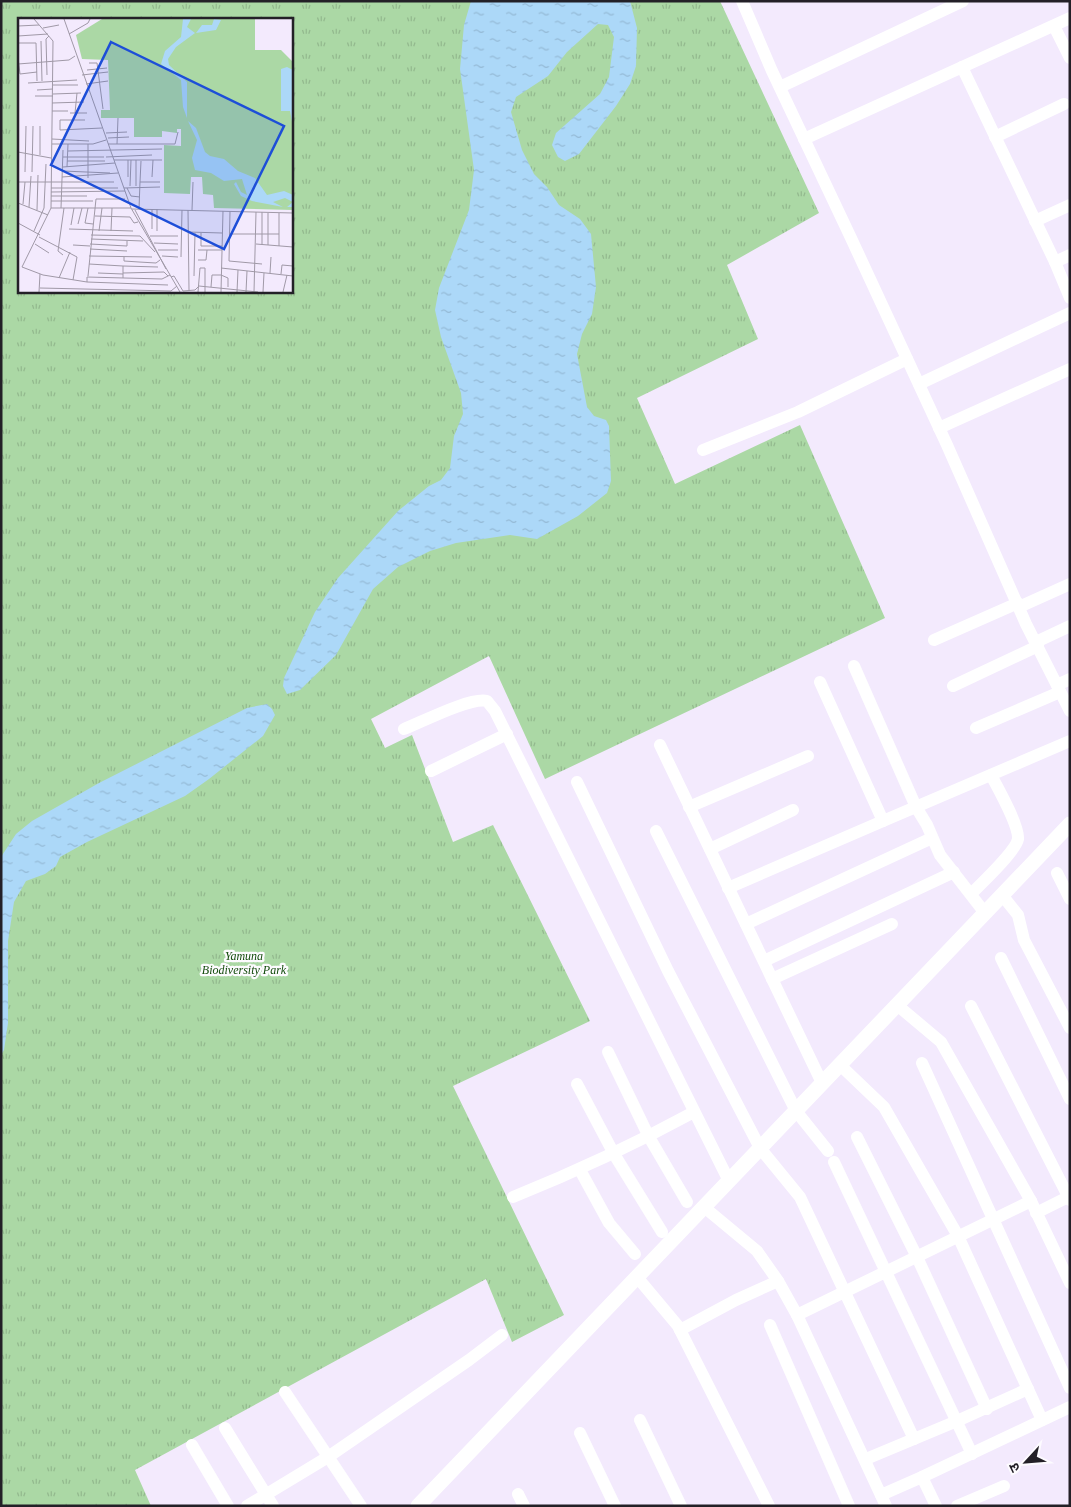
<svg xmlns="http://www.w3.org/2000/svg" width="1071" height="1507" font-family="'Times New Roman','Noto Sans Devanagari',serif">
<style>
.grass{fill:url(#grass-tufts);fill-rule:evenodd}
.water{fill:url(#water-ripples)}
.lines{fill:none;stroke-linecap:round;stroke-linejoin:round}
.minor{stroke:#fff;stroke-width:12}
.tertiary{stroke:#fff;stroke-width:15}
.labels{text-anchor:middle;stroke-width:4.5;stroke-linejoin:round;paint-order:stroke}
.park-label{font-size:12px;font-style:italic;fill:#124b0b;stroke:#fdfbff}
.inset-road{fill:none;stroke:#a099a7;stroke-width:1}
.view{fill:#1d4ed8;fill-opacity:0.15;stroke:#1d4ed8;stroke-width:2.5}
.inset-edge{fill:none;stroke:#232027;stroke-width:2.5}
</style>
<defs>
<pattern id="grass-tufts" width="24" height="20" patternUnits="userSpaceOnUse" patternTransform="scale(1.25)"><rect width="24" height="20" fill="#abd8a5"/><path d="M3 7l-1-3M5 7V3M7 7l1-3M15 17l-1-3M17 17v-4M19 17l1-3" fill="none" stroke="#93b98e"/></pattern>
<pattern id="water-ripples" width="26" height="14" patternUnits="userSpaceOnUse" patternTransform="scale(1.25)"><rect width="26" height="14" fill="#acd8f8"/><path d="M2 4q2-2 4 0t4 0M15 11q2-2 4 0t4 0" fill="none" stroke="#94b9d5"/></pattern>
</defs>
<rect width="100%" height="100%" fill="#f3eafd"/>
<path class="grass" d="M1 1H720L819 213 727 265 758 339 637 398 675 484 800 425 885 618 545 779 489 656 371 719 385 748 412 735 453 842 493 825 590 1021 453 1086 564 1315 512 1342 486 1279 135 1470 151 1506H1ZM19 19H291V291H19Z"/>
<g class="water">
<polygon points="471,1 630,1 637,28 636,66 630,84 616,106 579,154 565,161 558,157 552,145 556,133 600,94 609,77 614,37 608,25 598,24 567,52 548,76 516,97 511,112 522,150 534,174 547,187 559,205 580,219 591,234 596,287 592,314 582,334 577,354 587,407 594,416 606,420 609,426 611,481 607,493 578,516 537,539 510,535 456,543 430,551 398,567 373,589 336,655 300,690 287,694 283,686 284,678 315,612 338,578 398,511 429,486 441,480 450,468 454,436 463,414 461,393 441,337 435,310 439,288 469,210 474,170 460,69 464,25"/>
<polygon points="267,704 272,709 275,715 263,736 209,779 185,796 87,842 60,857 56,866 45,874 26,881 14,902 8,941 8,1023 4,1050 1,1055 1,857 16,834 32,821 99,783 247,708"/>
</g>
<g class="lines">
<g class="minor">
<polyline points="742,1 772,71 851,238 947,445 1026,624 1070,711"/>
<polyline points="1054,26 1070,58"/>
<polyline points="962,67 1055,262 1070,298"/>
<polyline points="780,87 963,1"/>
<polyline points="995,137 1064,104"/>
<polyline points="804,139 1070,18"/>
<polyline points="1035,221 1070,205"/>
<polyline points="1055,262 1070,255"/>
<polyline points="919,384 1070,313"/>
<polyline points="939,428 1070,369"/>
<polyline points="703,450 798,412 907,359"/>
<polyline points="1019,607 1070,584"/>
<polyline points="934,640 1018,603"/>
<polyline points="1036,642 1070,626"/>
<polyline points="854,666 916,807 927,825 940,855 985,913"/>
<polyline points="820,682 883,821 1070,741"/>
<polyline points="1057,685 1070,679"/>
<polyline points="953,686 1038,646"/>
<polyline points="976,728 1060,692"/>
<path d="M404 729C422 722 470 697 487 701L495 711 729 1181"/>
<polyline points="660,745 822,1083"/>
<polyline points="431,771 507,734"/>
<polyline points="577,782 668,971 760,1148 800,1197 914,1439"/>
<polyline points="689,807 808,756"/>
<polyline points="656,831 796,1111 828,1151"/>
<polyline points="710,849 793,810"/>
<polyline points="1057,873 1070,899"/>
<polyline points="728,888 883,821"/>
<path d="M971 894C981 884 1016 851 1018 839 1019 825 998 788 991 775"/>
<polyline points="1002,895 1018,915 1024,940 1070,1028"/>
<polyline points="746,924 932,838"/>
<polyline points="1001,958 1070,1099"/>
<polyline points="764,961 954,872"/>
<polyline points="772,979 892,924"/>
<polyline points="897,1005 941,1042 1031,1201 1070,1283"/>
<polyline points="971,1006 1070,1200"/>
<polyline points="608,1052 649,1137 687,1202"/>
<polyline points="922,1063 1070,1388"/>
<polyline points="840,1065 884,1107 958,1236 1042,1420"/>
<polyline points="577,1084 614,1154 662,1232"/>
<polyline points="857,1137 917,1257 987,1409"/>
<polyline points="834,1162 972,1454"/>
<polyline points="580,1170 609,1223 635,1254"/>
<path d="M513 1197C575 1172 635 1144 694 1112"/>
<polyline points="704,1207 757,1251 778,1281 797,1315 886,1506"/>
<polyline points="1036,1213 1070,1196"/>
<polyline points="637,1277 678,1326 769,1506"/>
<polyline points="797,1315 1031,1201"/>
<polyline points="770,1325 849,1506"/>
<polyline points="680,1330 736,1300 778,1281"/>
<polyline points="285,1392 361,1506"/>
<polyline points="640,1420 681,1506"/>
<polyline points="225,1428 273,1506"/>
<polyline points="580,1433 615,1506"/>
<polyline points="192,1445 228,1506"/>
<polyline points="866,1459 957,1421 1028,1389"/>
<polyline points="922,1477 1070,1407"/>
<polyline points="518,1494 524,1506"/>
<polyline points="881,1495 922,1477 936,1506"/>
<polyline points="247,1506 328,1457 469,1360 502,1335"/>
<polyline points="957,1506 1004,1486"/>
</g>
<polyline class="tertiary" points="418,1506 1070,824"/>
</g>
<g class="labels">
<g class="park-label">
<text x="244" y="960">Yamuna<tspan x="244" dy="14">Biodiversity Park</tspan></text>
</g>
</g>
<g transform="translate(18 18)">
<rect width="275" height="275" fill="#f3eafd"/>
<path d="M84 1H237V32H263L275 44V192L196 190 195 177 185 176 184 159H173L172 176 146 175V127L163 128V111H159V115L144 113V119H116V100H83V92H92L90 42 64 41 58 17Z" fill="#abd8a5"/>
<path d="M165 1H173L169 9 177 15 158 29 150 41 151 47 169 64V100L165 89 163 62 143 46 147 33 163 19ZM196 1 203 2 198 12 178 15 184 7H194ZM269 49 275 52V109L272 93H263V51ZM170 103 178 110 187 134 192 138 206 141 220 153 237 160 249 177 266 173 275 177V189H269L275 184 267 180 255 184 265 189 234 183 223 178 216 166 218 164 223 174 229 177 224 161 206 163 193 155 177 152 174 140 179 122Z" fill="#acd8f8"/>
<path class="inset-road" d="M16 1 35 23 33 190 4 249 25 257 69 264V259L144 261 152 257M46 1 113 190 162 274M0 8 21 7M25 10 41 7M51 16 70 5 72 1M0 18 30 16M23 23 24 63M0 25H18L19 63M0 39 2 56 19 54M71 45H79L85 91M0 46 51 42 57 38M69 52 89 50M29 57 28 21 31 18M64 57 90 54M10 65 59 62M68 66 90 63M35 67H60M19 72 35 71M35 76 63 75M17 78H35M34 85 66 84M34 93H50M52 95H69M57 95 59 75M67 102H42V112L84 110M22 108V137M88 115 109 114M90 120 111 119M34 121 71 123M34 126H75L88 122M70 126V160M90 126H157L160 114M99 126 100 100M50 133 144 131M0 134 33 140M45 139H86M88 139 134 137M96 142H144M49 143H87M45 149 97 145M49 149 50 126M45 153 92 155M7 154 8 108M14 154 15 108M44 159 100 155M110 159V142M134 159 135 142M0 164H96M122 164 123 143M112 168 113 142M118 168V142M33 170H100M106 170 142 169M109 170 113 178 122 179M33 174 107 173M33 178H69M33 183H75M0 185 30 197M5 186 7 164M11 189 13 158M33 190H113M43 190 45 132M70 190 67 205 75 206M114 191 275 195M121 191 122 164H142M19 192 20 157M117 192 148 251M170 192 171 272M174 192 175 164M212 193 211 243 244 246M250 195V227M77 198 112 199 116 205 120 204M0 205 22 217M60 206 64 190M53 207 56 190M51 211 115 213M134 211V191M16 213 26 190 28 146M81 213 84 190M93 213 94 190M139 213V191M170 214 204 215M183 215V228H204M212 216H261M73 217 122 218 137 234M132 218H160M21 219 59 239 55 262M73 221 125 223M136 225 160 226M17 226 31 235M72 226 109 228V223M238 226 275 229M55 227 72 228M244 227V194M261 228V195M72 231 109 233M140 232H160M180 232H204M45 237 40 233 46 190M71 238 134 239M144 238 160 239M106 239V243L121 244 138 245 142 242M163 239 164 192M180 242H188L189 232M71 246 105 248V260M105 248 140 249M203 250 275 258M80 255 105 256M105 255 146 254 150 258M252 255 253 239M263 256 264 247 275 248M70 258 78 181H107M176 258 177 215M153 259 156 258 165 273M41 260 52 234M69 264 150 267M193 269 194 257H203L210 260V269M22 270 153 273 159 268M165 273 177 272 181 268 240 274M21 274 22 256M180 274 182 250H187V274M203 274 205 193M219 274 220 252M228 274 229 253M236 274 238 194M245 274 246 255M265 274 269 257"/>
<path class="view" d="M93 24 266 108 206 231 33 147Z"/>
<rect width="275" height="275" class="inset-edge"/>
</g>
<rect width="1071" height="1507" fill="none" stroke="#232027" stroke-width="5"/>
<g transform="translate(1026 1462) rotate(244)" stroke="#fdfbff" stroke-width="4" paint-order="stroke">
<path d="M0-4L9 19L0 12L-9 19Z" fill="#232027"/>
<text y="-8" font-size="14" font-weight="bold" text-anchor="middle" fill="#232027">उ</text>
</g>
</svg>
